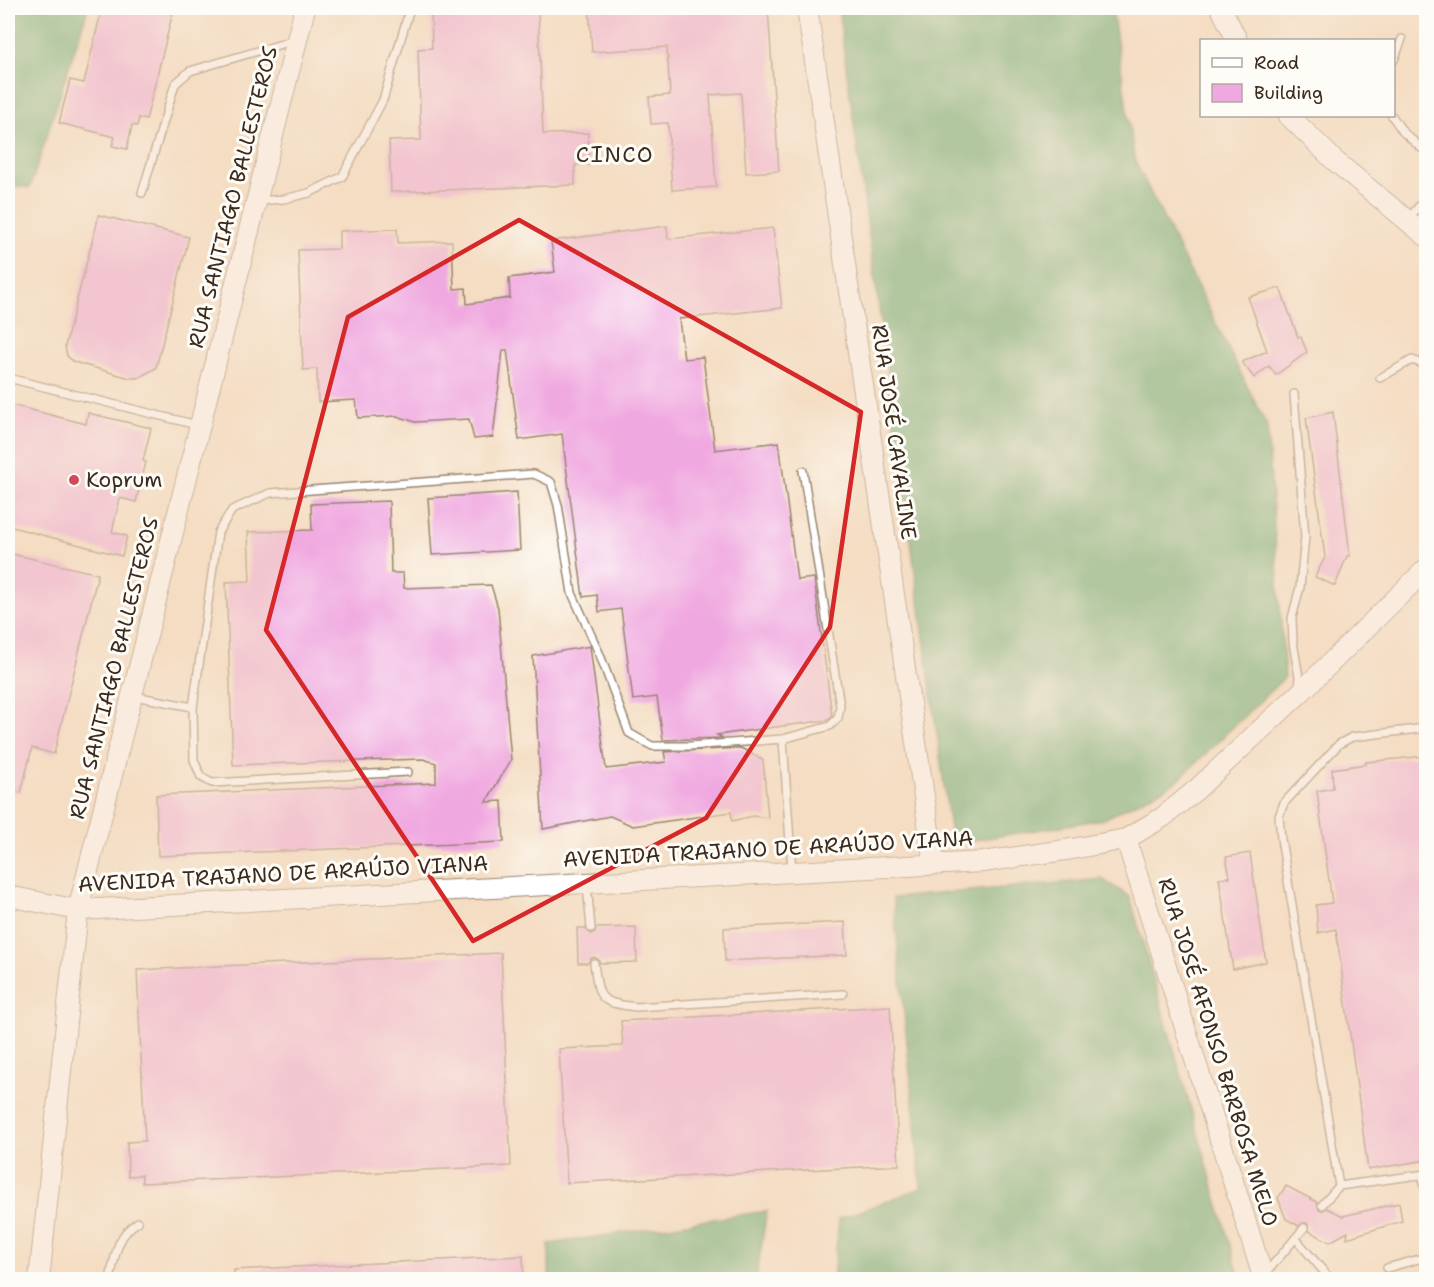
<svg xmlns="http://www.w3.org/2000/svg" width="1434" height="1287" font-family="'Shantell Sans',sans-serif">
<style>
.forest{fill:#62ad76;stroke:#4e6c4a;stroke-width:1.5}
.building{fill:#f0a9e0}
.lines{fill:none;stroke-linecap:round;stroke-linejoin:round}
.lane-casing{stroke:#988470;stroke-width:10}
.secondary-casing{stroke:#988470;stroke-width:22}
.lane{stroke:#fff;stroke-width:7}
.secondary{stroke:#fff;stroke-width:20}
.marked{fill:none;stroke:#d62828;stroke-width:4.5;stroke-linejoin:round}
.poi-dot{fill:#d1495b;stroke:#fdfcf7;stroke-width:2}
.labels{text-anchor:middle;stroke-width:6;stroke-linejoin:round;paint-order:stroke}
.street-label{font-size:21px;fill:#3b2a1e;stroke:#fdfcf7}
.poi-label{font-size:21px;fill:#3b2a1e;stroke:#fdfcf7;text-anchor:start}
.neighbourhood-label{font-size:22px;letter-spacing:1.5px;fill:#3b2a1e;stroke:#fdfcf7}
</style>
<rect width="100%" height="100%" fill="#fdfcf7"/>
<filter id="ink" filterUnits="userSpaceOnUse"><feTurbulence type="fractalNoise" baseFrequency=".0167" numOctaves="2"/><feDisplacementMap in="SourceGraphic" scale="12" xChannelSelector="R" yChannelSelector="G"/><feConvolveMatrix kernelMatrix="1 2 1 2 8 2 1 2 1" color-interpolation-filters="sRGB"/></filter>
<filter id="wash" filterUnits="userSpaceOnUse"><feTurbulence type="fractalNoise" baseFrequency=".008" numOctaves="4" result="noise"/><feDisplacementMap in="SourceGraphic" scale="24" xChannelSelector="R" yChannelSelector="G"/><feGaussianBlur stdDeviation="1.35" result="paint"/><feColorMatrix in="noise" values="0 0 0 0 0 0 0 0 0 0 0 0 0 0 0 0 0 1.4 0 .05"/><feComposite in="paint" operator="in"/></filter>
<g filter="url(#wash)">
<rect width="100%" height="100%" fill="#f4ddc2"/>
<g class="forest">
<polygon points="8,8 88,8 30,188 8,185"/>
<polygon points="838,8 1112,8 1135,161 1267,426 1285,677 1175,783 1104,819 952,844"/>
<polygon points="1102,879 1130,897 1240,1279 833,1279 839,1219 921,1188 893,898"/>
<polygon points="767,1211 756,1279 549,1279 549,1244"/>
</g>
<g id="blocks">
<g class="building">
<polygon points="102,8 174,8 146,120 139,118 137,126 132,125 127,149 112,146 115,137 59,123 70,80 84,83"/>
<polygon points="431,8 538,8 543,134 588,133 589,165 575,165 575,185 391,192 389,141 421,140 418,49 432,48"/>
<polygon points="589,8 768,8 779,171 746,173 741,93 710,95 716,187 672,190 668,123 651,124 649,97 670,95 667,47 592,52"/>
<polygon points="99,215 189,237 156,368 138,378 130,378 74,362 67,356 65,346"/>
<polygon points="667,226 668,239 773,228 782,308 679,319 684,359 703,357 715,450 779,442 797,580 814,578 832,716 828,720 717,735 723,738 663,740 657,697 633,700 621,609 599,612 597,595 583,597 562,434 519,440 507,350 503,350 493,437 474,439 469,419 415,422 397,416 358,418 356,400 318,402 317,369 303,370 298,250 339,249 339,231 397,229 398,243 452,241 454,289 466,288 467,304 510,298 509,278 555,272 551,241"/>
<polygon points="1280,288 1298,337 1301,337 1307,352 1276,375 1269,366 1254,378 1242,362 1267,351 1248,297"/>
<polygon points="8,404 86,424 88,413 151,428 143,461 146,462 136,502 120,498 112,532 127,536 122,556 8,526"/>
<polygon points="1333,412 1350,556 1347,556 1335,586 1315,577 1325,557 1306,418"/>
<polygon points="517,492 520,550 432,555 428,498"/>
<polygon points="389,501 391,573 403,573 404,588 491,585 498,608 511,760 486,802 502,801 504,842 158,856 156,795 436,783 436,763 423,759 233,765 226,582 250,581 248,532 312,530 311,504"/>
<polygon points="8,553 98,574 54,754 32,748 21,793 8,790"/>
<polygon points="590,646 606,769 666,762 664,752 741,748 763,760 768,818 753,816 732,821 731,812 633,826 610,816 543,829 533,656"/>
<polygon points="1426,756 1426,1160 1368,1170 1336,929 1318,933 1316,905 1332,903 1317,791 1333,788 1332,769 1366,764 1366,762"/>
<polygon points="1250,853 1266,962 1233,969 1219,878 1230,877 1226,857"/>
<polygon points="845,922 847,955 725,961 724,928"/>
<polygon points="636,927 637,962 600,963 598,959 594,957 590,959 588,963 578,963 577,928 585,928 591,934 595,932 597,928"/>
<polygon points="501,953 511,1166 142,1183 142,1175 128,1176 127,1142 145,1141 137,970"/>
<polygon points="890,1006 899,1165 567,1183 559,1049 623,1046 621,1021"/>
<polygon points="1286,1186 1317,1202 1319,1210 1323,1210 1327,1208 1343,1216 1399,1203 1402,1221 1347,1238 1348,1232 1330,1242 1309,1231 1309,1227 1307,1223 1303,1223 1299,1226 1286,1219 1278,1198"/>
<polygon points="523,1256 524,1280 234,1280 234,1270"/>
</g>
</g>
</g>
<g filter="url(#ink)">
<use href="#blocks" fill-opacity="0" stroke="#988470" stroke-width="1.5"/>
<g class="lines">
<defs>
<g id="lane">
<polyline points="1394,60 1402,39"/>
<polyline points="1392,116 1403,132 1426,152"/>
<polyline points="142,193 175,84 190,71 295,40"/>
<polyline points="259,201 284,199 309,193 342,177 383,100 410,8"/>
<polyline points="1409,218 1426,198"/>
<polyline points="8,378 197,425"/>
<polyline points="1380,378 1412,360 1426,365"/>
<polyline points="1294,394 1305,537 1300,587 1292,618 1293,642 1301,689"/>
<polyline points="134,696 193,707"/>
<polyline points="783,739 792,871"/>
<polyline points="408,772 212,783 201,777 194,760 193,707 218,532 232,510 270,493 534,474 551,482 558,505 572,593 600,655 629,733 652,746 690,746 783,739 830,726 838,718 840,706 803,471"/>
<polyline points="587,885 591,928"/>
<path d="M594 963C599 1000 598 1002 636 1007L843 994"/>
<polyline points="1422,1175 1426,1193"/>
<polyline points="1339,1186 1281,839 1279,816 1284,803 1339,744 1352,737 1426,728"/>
<polyline points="1322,1205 1339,1186 1426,1174"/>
<polyline points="1296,1239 1331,1280"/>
<polyline points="1387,1268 1426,1257"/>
<polyline points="1265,1274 1304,1228"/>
<path d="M110 1280C115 1257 116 1235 138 1222"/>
</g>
<g id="secondary">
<polyline points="807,8 934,864"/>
<polyline points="1221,8 1237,40"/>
<polyline points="1289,116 1335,161 1426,236"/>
<polyline points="1126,839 1264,1280"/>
<polyline points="8,896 78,910 983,862 1072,849 1126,839 1163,817 1196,790 1301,692 1426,569"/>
<polyline points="39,1280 78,910 305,8"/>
</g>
</defs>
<use href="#lane" class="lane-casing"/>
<use href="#secondary" class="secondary-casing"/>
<use href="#lane" class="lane"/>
<use href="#secondary" class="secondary"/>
</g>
</g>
<path d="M0 0H1434V1287H0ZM519 220 861 412 830 627 706 818 473 941 266 630 348 317Z" fill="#f4ddc2" fill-opacity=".55" fill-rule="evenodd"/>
<path class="marked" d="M519 220 861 412 830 627 706 818 473 941 266 630 348 317Z"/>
<circle class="poi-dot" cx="74" cy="480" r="6"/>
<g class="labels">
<g class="street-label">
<text transform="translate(233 197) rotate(-76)" y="7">RUA SANTIAGO BALLESTEROS</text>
<text transform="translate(894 432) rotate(82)" y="7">RUA JOSÉ CAVALINE</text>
<text transform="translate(114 668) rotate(-76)" y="7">RUA SANTIAGO BALLESTEROS</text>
<text transform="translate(768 849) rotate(-3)" y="7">AVENIDA TRAJANO DE ARAÚJO VIANA</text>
<text transform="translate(283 874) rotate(-3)" y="7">AVENIDA TRAJANO DE ARAÚJO VIANA</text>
<text transform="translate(1218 1052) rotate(73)" y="7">RUA JOSÉ AFONSO BARBOSA MELO</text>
</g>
<g class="poi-label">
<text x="86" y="487">Koprum</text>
</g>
<g class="neighbourhood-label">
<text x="615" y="162">CINCO</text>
</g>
</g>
<rect width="1434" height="1287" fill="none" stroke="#fdfcf7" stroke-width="30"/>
<rect x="1200" y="39" width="195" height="78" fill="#fdfcf7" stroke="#afa8a0" stroke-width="1.5"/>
<rect x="1212" y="58" width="30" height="9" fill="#ffffff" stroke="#afa8a0" stroke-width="1.5"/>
<text x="1254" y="69" font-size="18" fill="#3b2a1e">Road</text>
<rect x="1212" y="84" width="30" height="18" fill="#f0a9e0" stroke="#afa8a0" stroke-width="1.5"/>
<text x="1254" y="99" font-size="18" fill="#3b2a1e">Building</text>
</svg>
